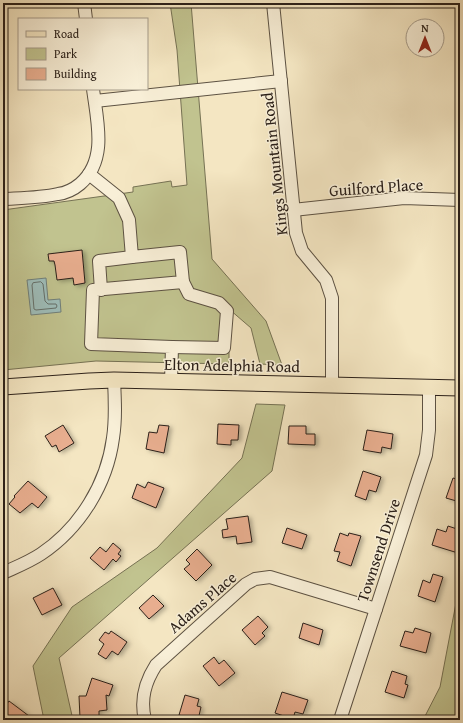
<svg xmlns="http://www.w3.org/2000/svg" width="463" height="723" font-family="'Gentium Book Plus',serif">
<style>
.green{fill:#c1c38f;stroke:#767254}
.water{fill:#9ebebb;stroke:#707f7a}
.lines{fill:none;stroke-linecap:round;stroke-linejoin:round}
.shore{stroke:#646f6a;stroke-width:1}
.building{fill:#e8ae8f;stroke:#2b2019;filter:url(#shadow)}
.minor-casing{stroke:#5d5243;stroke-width:14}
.major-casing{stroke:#2b2019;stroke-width:17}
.minor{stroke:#f8efd7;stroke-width:12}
.major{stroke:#f4e6c2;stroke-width:15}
.labels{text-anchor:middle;stroke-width:3;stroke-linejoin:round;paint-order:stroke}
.street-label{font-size:16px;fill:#2b2019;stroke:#f8efd7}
</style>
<defs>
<filter id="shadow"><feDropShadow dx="3" dy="1.5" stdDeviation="2" flood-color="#0004"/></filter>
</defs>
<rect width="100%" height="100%" fill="#f4e6c2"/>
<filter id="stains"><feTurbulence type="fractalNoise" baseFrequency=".005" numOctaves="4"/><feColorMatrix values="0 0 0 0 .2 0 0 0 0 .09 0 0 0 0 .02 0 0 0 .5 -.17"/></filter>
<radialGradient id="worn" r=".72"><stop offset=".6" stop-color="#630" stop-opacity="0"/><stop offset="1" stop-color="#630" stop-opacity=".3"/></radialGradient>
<g class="green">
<polygon points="170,3 191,3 212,259 266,321 282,365 260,364 251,328 229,309 229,364 96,361 3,370 3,210 133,192 133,187 171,181 172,187 187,185 177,50"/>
<polygon points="256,404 285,405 272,471 59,658 73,720 44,720 33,666 72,607 157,548 242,458"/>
<polygon points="460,582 460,720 423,720 440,687"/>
</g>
<polygon class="water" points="46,278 48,300 60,299 61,312 31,315 27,280"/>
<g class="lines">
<polygon class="shore" points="41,282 43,284 45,301 48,304 56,304 57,306 56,308 36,310 34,309 32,285 33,283"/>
</g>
<g class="building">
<polygon points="82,250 85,283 74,285 73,278 57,280 55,265 54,261 49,261 48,254"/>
<polygon points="218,424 239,425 238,440 231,440 231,445 217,444"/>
<polygon points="63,425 74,443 59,452 56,445 52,447 45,436"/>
<polygon points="159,425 169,426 164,453 146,449 149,432 157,433"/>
<polygon points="289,426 306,426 306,434 315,434 315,445 288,444"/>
<polygon points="367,430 393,434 391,449 382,447 381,453 363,450"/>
<polygon points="363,471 381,477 376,492 369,490 366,500 355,496"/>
<polygon points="453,478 460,480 460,502 446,498"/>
<polygon points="28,481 47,497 38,508 32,503 20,513 9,504 15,497 14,496"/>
<polygon points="148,482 164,488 156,508 132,498 137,484 145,488"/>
<polygon points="248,516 252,542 237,544 236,536 223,538 222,530 228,529 226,519"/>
<polygon points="448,526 460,530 460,546 458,553 432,545 437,529 446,532"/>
<polygon points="287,528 307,535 302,549 282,543"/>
<polygon points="340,533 348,536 349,533 361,536 351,566 337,561 340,552 334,551"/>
<polygon points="113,543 121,550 118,554 121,556 116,562 113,559 104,570 90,558 100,547 106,552"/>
<polygon points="197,549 212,565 196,581 184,569 190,564 186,560"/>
<polygon points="433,574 443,577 435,602 418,596 423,580 430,583"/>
<polygon points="53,588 62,605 42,615 33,598"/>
<polygon points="153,595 164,606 149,619 139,608"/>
<polygon points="258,616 268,627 262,633 265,636 255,645 242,630"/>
<polygon points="303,623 323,630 319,645 299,638"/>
<polygon points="415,628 431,633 426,653 400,646 405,631 413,633"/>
<polygon points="111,631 127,642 118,655 112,651 106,659 98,654 104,644 99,640 105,632 109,634"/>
<polygon points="214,657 219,664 224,660 235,673 219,686 203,666"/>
<polygon points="392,671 407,676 405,684 408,685 404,698 385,692"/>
<polygon points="92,678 113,685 109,696 106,695 107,710 99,711 99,717 80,718 79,696 86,696"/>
<polygon points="282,692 308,700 303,714 295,712 293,719 275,713"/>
<polygon points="185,695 199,699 197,706 201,707 198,720 179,715"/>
<polygon points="9,701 29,716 26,720 3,720 3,709"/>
</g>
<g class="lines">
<defs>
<g id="minor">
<polyline points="84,3 86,19"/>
<polyline points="273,3 296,233 302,251 326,280 332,298 332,385"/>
<polyline points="95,101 281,81"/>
<polyline points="89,174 119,198 129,220 132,257 180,252 183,282 93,290 91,344 172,347 171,382"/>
<path d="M3 199C21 198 40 198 58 194 66 193 74 189 80 184 108 160 97 121 93 89"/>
<polyline points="293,210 404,198 460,200"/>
<polyline points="101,290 99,261 132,257"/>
<polyline points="172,347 224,348 227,311 219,303 189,294 183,282"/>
<path d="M3 573C16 567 29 562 41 554 80 528 107 484 113 438 116 419 115 400 114 380"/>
<path d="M145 720C140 699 145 682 156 665L246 584 255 579 270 577 376 609"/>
<polyline points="340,720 426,455 429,430 429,387"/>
</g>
<polyline id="major" points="3,387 89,381 114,380 460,388"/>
</defs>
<use href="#minor" class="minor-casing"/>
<use href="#major" class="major-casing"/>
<use href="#minor" class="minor"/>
<use href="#major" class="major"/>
</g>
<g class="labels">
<g class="street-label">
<text transform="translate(274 164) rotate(-96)" y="6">Kings Mountain Road</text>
<text transform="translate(376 187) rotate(-4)" y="6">Guilford Place</text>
<text transform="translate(232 365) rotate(1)" y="6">Elton Adelphia Road</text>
<text transform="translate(378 550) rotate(-72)" y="6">Townsend Drive</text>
<text transform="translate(202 602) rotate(-41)" y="6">Adams Place</text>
</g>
</g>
<rect width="463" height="723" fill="none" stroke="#f4e6c2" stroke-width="16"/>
<rect x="4" y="4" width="455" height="715" fill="none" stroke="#2b2019" stroke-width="2"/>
<rect x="8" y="8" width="447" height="707" fill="none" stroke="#2b2019"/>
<rect x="18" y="18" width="130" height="72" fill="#f8efd7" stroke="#a69c8b"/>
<rect x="26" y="31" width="20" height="6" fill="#f4e6c2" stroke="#a69c8b"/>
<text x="54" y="38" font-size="12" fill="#2b2019">Road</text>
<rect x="26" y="48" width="20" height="12" fill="#c1c38f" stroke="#a69c8b"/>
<text x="54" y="58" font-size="12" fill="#2b2019">Park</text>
<rect x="26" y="68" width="20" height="12" fill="#e8ae8f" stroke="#a69c8b"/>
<text x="54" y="78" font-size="12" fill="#2b2019">Building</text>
<g transform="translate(425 38)"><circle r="19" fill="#f8efd7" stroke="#a69c8b"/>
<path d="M0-3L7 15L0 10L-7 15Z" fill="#8f2418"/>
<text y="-6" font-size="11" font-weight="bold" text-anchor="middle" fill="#2b2019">N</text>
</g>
<rect width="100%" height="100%" filter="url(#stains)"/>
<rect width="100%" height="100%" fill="url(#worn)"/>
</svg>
